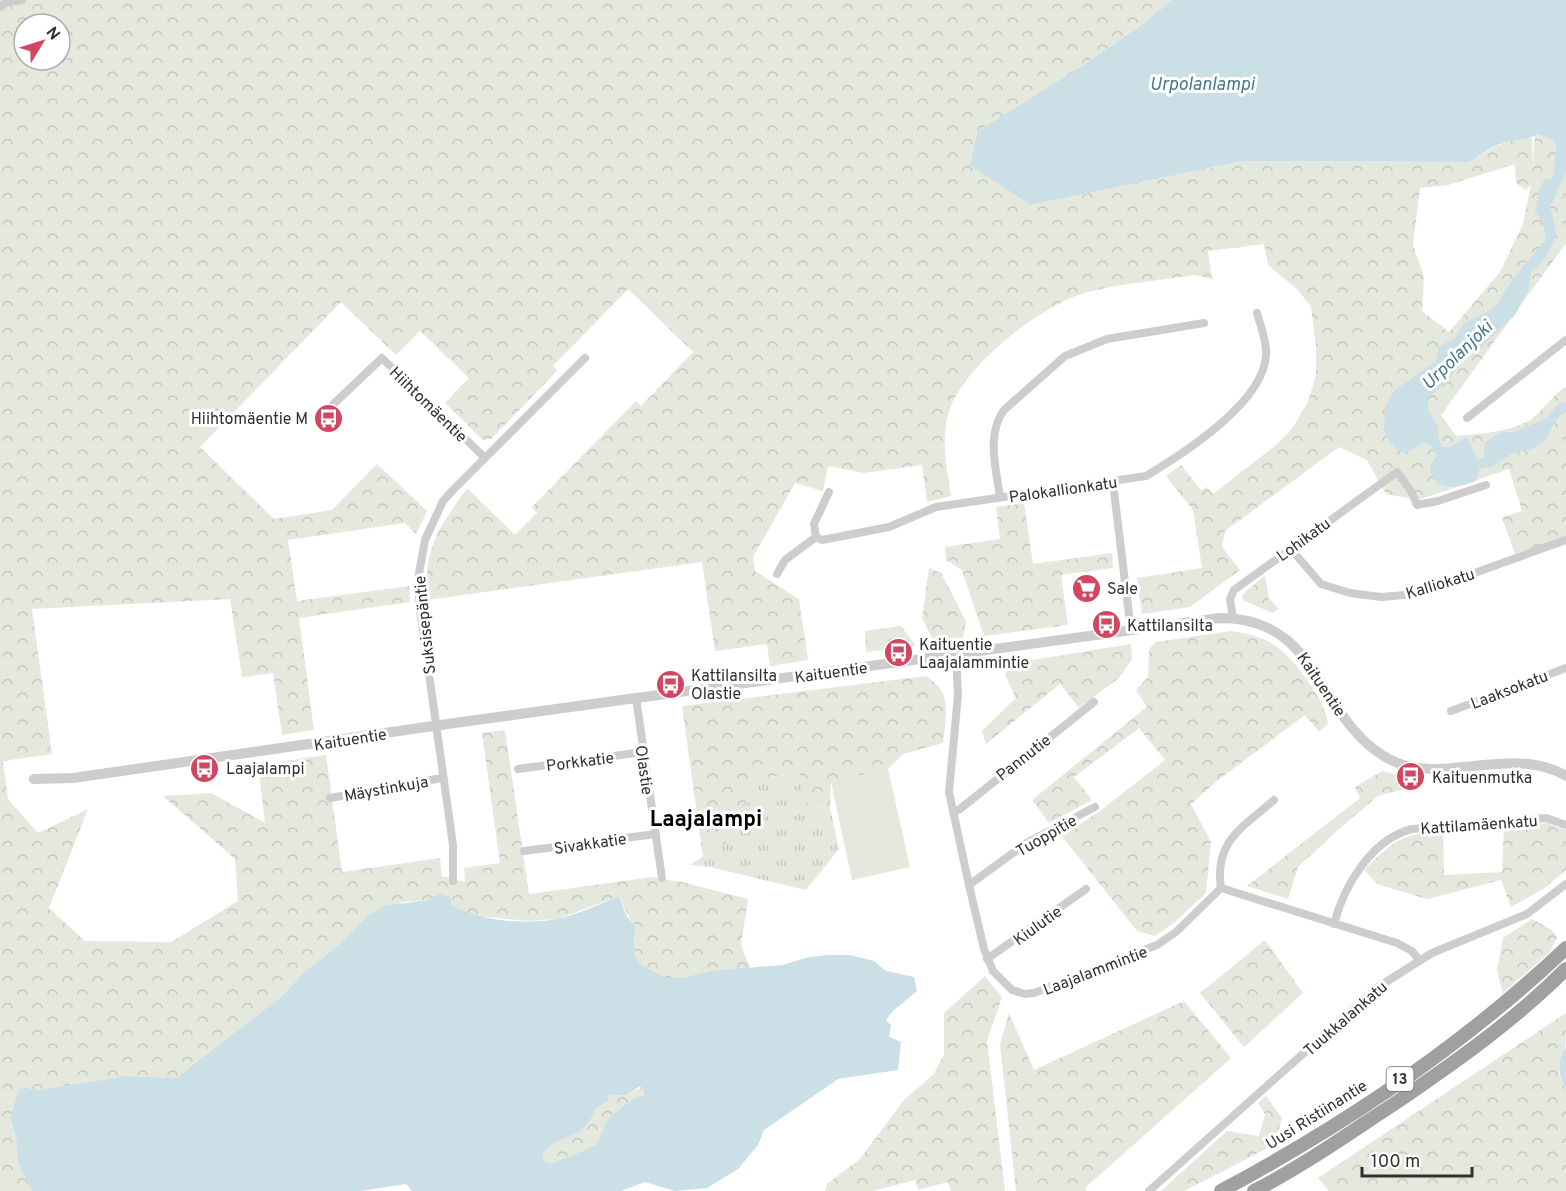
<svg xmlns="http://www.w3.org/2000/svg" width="1566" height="1191" font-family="Overpass,sans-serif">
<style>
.grass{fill:url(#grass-tufts)}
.forest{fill:url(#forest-crowns);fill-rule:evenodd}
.pitch{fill:#e4e8dd}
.water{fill:#cbdfe7;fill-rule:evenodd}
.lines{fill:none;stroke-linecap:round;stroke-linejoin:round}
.minor{stroke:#cdcdcd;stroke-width:8}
.tertiary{stroke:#cdcdcd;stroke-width:10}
.trunk{stroke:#a0a0a0;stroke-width:14}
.labels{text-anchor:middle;stroke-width:6;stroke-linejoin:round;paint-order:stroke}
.shield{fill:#fff;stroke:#6e6e6e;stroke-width:1.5}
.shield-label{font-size:15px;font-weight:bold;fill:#303030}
.street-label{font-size:16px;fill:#303030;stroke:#fff}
.poi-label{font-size:16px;fill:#303030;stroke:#fff;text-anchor:start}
.water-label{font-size:18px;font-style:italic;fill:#46778a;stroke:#fff}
.district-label{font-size:22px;font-weight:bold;fill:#000;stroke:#fff}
</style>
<defs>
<pattern id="grass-tufts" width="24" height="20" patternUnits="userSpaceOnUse" patternTransform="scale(1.5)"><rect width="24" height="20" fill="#e4e8dd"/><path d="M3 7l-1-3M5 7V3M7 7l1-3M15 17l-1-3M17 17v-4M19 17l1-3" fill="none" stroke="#c4c7be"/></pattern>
<pattern id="forest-crowns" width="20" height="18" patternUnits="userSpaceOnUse" patternTransform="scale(1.5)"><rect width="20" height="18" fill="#e4e8dd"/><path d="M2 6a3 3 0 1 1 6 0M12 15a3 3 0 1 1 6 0" fill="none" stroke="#c4c7be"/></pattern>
</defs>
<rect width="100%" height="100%" fill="#fff"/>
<polygon class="grass" points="799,773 807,807 830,808 839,849 806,890 710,867 690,865 725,843 722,808 751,780"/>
<g class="forest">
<path d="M0 0H1172L1143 24 1079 68 1031 205 1243 161 1469 162C1489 150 1509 137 1532 138L1533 166 1535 129 1566 113V243L1441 415 1456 436C1479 434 1508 432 1529 421 1537 417 1553 395 1566 386V537L1515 554 1502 517 1522 511 1509 469 1418 500 1386 494 1367 460 1339 447 1225 531 1222 547 1240 570 1190 607 1142 614 1137 578 1202 568 1193 510 1166 476 1181 465 1201 490 1207 487 1213 494 1275 446 1294 426 1308 402 1316 375V347L1311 307 1297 289 1268 265 1264 244 1208 251 1212 279 1195 275C1161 280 1125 283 1092 291 1045 301 960 367 948 415 941 441 947 469 951 496L927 502 922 465 864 473 828 466 823 491 795 483 753 557 755 571 799 599 808 660 770 666 767 644 715 651 702 562 427 600C424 546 438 530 467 488L515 535 537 513 532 507 636 401 641 406 693 352 628 289 553 366 557 371 491 439 483 440 445 403 469 378 420 331 396 355 341 302 200 447 274 519 332 510 377 464 427 511 416 534 405 523 288 540 297 601 409 586 410 602 299 618 314 730 282 735 273 673 242 677 230 599 32 609 52 754 3 761 8 799 38 833 88 809 49 908 85 941 171 942 238 901 235 859 163 796 211 793 265 823 258 765 326 755 342 872 440 858 442 876 465 882 464 868 500 863 482 733 505 730 529 894 652 877 682 882 748 899 741 945 751 970 709 971 681 978H667L641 965 634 954 635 925C626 916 625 907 619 896L558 919 528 921 469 915 451 905 428 900 404 902 366 917 339 945 303 973 282 996 176 1078 125 1076 40 1090 21 1087 10 1119 16 1137 18 1163 32 1191H0ZM24 24H60V60H24ZM1515 164 1516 183 1526 190 1531 184 1523 224 1500 272 1449 332 1422 311 1424 276 1413 245 1420 188 1448 185Z"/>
<polygon points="1024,503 1033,564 1112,553 1113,568 1061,575 1068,625 984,636 962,570 946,560 945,547 1000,539 996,507"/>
<polygon points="929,568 941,573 966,621 963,638 934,642 922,618"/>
<polygon points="1265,575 1269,599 1279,609 1272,613 1243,600 1242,595"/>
<polygon points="901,626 916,646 866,652 865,631"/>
<path d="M1231 631C1248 634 1262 637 1276 646 1295 660 1326 701 1328 724L1319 732 1305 715 1217 781 1191 804 1211 842 1206 893 1175 922 1155 936 1137 931 1062 836 1100 811 1165 760 1139 728 1074 777 1092 800 1049 823 1032 800 1147 707 1136 690 1148 677 1149 649 1156 642Z"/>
<polygon points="1131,644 1132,659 1119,678 1079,708 1060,684 986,744 982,731 1016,698 1005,675 1007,669 1015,663"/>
<path d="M926 676C953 692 946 716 943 743L903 754 888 769 831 782 830 808 807 807 799 773 751 780 754 802 723 808 726 843 703 857 682 706Z"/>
<polygon points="1382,771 1398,775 1415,786 1378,796 1339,829 1298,867 1288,899 1247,886 1360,798 1355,787"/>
<path d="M1547 823 1566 830V870L1543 889 1511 907 1501 880 1427 899 1377 884 1364 870C1394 841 1400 834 1443 831L1444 875 1502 872 1504 827Z"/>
<polygon points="1532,919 1552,930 1557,938 1550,952 1503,993 1497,971 1503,938"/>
<polygon points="1265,940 1303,993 1244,1047 1200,993"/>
<polygon points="985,976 1002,997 987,1041 1005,1191 951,1191 948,1182 918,1190 915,1180 873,1191 825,1191 827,1184 860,1159 905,1099 933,1075 944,1055 944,1013"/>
<polygon points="1184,1001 1231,1058 1085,1188 1087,1191 1016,1191 1000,1044 1009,1013 1034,1070"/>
<path d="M1566 1013C1566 1024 1566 1038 1565 1048 1559 1067 1555 1070 1566 1089V1191H1329L1318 1178Z"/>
<path d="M644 1086V1096L634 1098 608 1118 598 1145 553 1163 545 1162 541 1155C552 1136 589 1138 595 1109L608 1101 610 1095H627Z"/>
<polygon points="1266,1096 1282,1118 1274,1145 1184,1191 1161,1191 1227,1131 1259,1136 1265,1114 1258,1103"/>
</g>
<polygon class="pitch" points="888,769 910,867 852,880 831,782"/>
<g class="water">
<path d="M1172 0H1566V172L1550 207 1557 234 1545 259 1531 272 1529 288 1515 315 1478 350 1468 353 1446 383 1429 396 1427 408 1436 423 1441 447H1450L1467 437 1477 460 1484 457 1485 443C1495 435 1500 430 1513 433 1524 426 1534 425 1544 419 1554 414 1553 403 1566 402V412C1554 416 1552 431 1545 441L1538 444 1535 448 1513 453 1490 468 1480 465 1477 480C1460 489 1431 493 1430 466L1437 456 1430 444 1422 443 1408 452 1402 453 1388 440 1384 429 1385 407 1395 390 1436 361 1439 347 1455 338 1463 324C1474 318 1485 314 1496 305 1500 302 1500 298 1503 294 1512 278 1535 253 1546 239L1543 223 1535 211 1540 188 1545 179 1550 180 1554 175 1556 145 1553 140 1538 134C1528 141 1512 139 1500 144 1489 148 1479 156 1469 162L1243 161 1031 205 970 165 978 131 1079 68 1143 24Z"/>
<path d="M439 894 450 897 451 905C480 921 524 925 557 919 577 915 600 904 619 896L627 917 635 925 634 954 641 965 667 978H681L709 971 783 965 809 957 828 955H850L874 961 886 971 914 977 917 991 894 1010 886 1020 891 1025 889 1037 901 1042 898 1070 838 1079 764 1130 758 1145 738 1169 707 1188 675 1191 645 1182 621 1191H412L406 1184 361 1191H32L18 1163 16 1137 10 1118 20 1087 40 1090 125 1076 176 1078 282 996 303 973 339 945 366 917 384 906 428 900ZM639 1087H644V1096L634 1098 608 1118 597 1145 553 1163 545 1162 542 1155C552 1135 588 1140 595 1109L608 1101 610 1095H627Z"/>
<path d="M1566 1047V1089C1557 1073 1557 1063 1566 1047Z"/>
</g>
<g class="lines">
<g class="minor">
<polyline points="0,7 7,2 22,0"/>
<polyline points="322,415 382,358 484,457"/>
<polyline points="1467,418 1566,340"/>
<polyline points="1113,483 1131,631"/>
<path d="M829 492 814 524 816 537 822 540 889 527 936 507 1146 476C1184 453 1265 402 1266 354 1267 341 1260 325 1257 313"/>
<path d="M1000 497C996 468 986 435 1004 410L1065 356 1107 339 1204 323"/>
<polyline points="1290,548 1321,584 1350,593 1381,597 1416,594 1566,540"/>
<polyline points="777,574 785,560 816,537"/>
<polyline points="1233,618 1230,599 1234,590 1397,472 1411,491 1417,505 1438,501 1486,485"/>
<polyline points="956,654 958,695 949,792 969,885 984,949 993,971 1012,990 1025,994 1034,993 1157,945 1176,932 1221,888"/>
<polyline points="636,698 662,878"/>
<polyline points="1451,711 1566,668"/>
<polyline points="518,769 643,752"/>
<polyline points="330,798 442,778"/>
<polyline points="953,812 960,809 1094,702"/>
<polyline points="524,851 656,834"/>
<polyline points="453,881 453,845 420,610 418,579 425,540 443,501 453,490 585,358"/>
<polyline points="969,885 1028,842 1095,807"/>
<polyline points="1221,888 1397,943 1412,951 1419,960"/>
<path d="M1221 888C1214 841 1242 828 1274 800"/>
<path d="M1334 924C1344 885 1372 839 1412 829L1546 818 1566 825"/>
<polyline points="987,959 1086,889"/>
<polyline points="1149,1191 1378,987 1432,953 1527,914 1566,884"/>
</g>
<path class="tertiary" d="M34 779 73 778 447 724 1220 618C1322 618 1316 718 1387 758 1440 788 1511 743 1566 776"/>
<g class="trunk">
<path d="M1221 1191C1344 1125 1464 1045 1566 948"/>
<path d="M1254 1191C1303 1166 1348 1134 1394 1104 1454 1063 1514 1021 1566 969"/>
</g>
</g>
<defs>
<symbol id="bus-disc" viewBox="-11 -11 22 22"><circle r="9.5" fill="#d34661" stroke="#fff"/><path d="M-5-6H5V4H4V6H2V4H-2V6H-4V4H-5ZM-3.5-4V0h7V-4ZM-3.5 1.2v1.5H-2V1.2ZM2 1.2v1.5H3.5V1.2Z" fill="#fff"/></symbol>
<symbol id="supermarket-disc" viewBox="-11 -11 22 22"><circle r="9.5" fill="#d34661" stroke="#fff"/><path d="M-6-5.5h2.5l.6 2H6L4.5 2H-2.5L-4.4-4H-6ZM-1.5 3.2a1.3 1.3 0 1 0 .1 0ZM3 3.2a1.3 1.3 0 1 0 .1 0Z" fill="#fff"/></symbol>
</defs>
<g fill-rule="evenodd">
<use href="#bus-disc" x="312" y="402" width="33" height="33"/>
<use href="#supermarket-disc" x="1070" y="572" width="33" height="33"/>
<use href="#bus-disc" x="1090" y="608" width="33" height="33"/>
<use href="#bus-disc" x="882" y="636" width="33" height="33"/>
<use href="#bus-disc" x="654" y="668" width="33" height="33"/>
<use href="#bus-disc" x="188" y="752" width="33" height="33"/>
<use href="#bus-disc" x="1394" y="760" width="33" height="33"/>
</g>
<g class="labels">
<rect class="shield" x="1386.5" y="1067" width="27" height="24" rx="4.5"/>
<g class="shield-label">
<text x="1400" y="1084">13</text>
</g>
<g class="street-label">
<text transform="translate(429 404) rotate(44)" y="6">Hiihtomäentie</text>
<text transform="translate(1063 489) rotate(-8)" y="6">Palokallionkatu</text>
<text transform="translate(1303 539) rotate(-36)" y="6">Lohikatu</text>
<text transform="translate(1440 583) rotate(-17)" y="6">Kalliokatu</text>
<text transform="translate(424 625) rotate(-96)" y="6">Suksisepäntie</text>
<text transform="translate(831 672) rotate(-8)" y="6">Kaituentie</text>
<text transform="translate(1322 684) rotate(56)" y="6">Kaituentie</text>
<text transform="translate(1509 689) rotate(-21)" y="6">Laaksokatu</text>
<text transform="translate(350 739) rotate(-9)" y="6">Kaituentie</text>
<text transform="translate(1023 757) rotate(-38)" y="6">Pannutie</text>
<text transform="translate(580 761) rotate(-7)" y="6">Porkkatie</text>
<text transform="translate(645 770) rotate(82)" y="6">Olastie</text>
<text transform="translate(386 788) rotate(-10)" y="6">Mäystinkuja</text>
<text transform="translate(1479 824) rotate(-4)" y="6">Kattilamäenkatu</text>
<text transform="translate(1046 835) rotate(-30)" y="6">Tuoppitie</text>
<text transform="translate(590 843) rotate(-8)" y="6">Sivakkatie</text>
<text transform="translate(1037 925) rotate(-36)" y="6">Kiulutie</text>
<text transform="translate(1095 970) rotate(-21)" y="6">Laajalammintie</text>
<text transform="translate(1345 1018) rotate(-41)" y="6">Tuukkalankatu</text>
<text transform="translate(1316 1114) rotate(-32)" y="6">Uusi Ristiinantie</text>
</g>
<g class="poi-label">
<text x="308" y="424" text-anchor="end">Hiihtomäentie M</text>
<text x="1107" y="594">Sale</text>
<text x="1127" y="631">Kattilansilta</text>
<text x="919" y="650">Kaituentie<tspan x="919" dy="18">Laajalammintie</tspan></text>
<text x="691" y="681">Kattilansilta<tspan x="691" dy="18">Olastie</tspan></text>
<text x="226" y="774">Laajalampi</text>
<text x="1432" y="783">Kaituenmutka</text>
</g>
<g class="water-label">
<text x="1202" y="90">Urpolanlampi</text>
<text transform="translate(1457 355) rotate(-44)" y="6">Urpolanjoki</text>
</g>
<g class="district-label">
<text x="706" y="826">Laajalampi</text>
</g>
</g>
<g transform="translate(42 42) rotate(52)"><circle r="28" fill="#ffffff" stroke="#acacac" stroke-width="1.5"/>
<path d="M0-4.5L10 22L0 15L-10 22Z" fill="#d34661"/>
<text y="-9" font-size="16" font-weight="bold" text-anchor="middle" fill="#303030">N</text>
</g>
<path d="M1362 1167v9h110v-9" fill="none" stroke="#303030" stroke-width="3"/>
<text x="1371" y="1167" font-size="18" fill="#303030" stroke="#ffffff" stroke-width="4.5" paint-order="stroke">100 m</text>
</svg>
